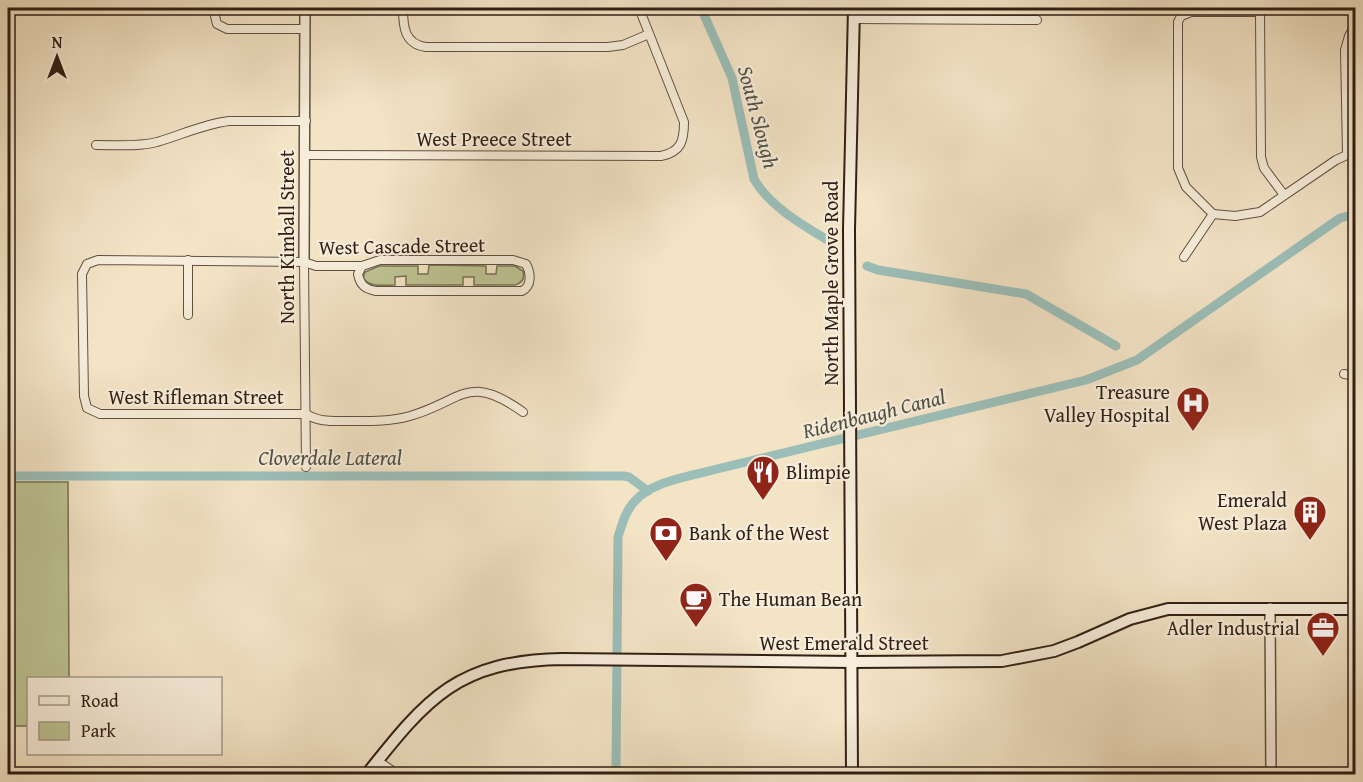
<svg xmlns="http://www.w3.org/2000/svg" width="1363" height="782" font-family="'Gentium Book Plus',serif">
<style>
.green{fill:#bec393;stroke:#777154;stroke-width:1.5}
.lines{fill:none;stroke-linecap:round;stroke-linejoin:round}
.canal{stroke:#9bbeb8;stroke-width:9}
.minor-casing{stroke:#615040;stroke-width:10}
.tertiary-casing{stroke:#615040;stroke-width:12}
.secondary-casing{stroke:#301f14;stroke-width:14}
.minor{stroke:#f7edda;stroke-width:8}
.tertiary{stroke:#f7edda;stroke-width:9}
.secondary{stroke:#f7edda;stroke-width:10}
.labels{text-anchor:middle;stroke-width:4.5;stroke-linejoin:round;paint-order:stroke}
.street-label{font-size:20px;fill:#301f14;stroke:#f7edda}
.poi-label{font-size:20px;fill:#301f14;stroke:#f7edda;text-anchor:end}
.water-label{font-size:21px;font-style:italic;fill:#504f45;stroke:#f7edda}
</style>
<rect width="100%" height="100%" fill="#f3e4c6"/>
<filter id="stains"><feTurbulence type="fractalNoise" baseFrequency=".00333" numOctaves="4"/><feColorMatrix values="0 0 0 0 .2 0 0 0 0 .09 0 0 0 0 .02 0 0 0 .5 -.17"/></filter>
<radialGradient id="worn" r=".72"><stop offset=".6" stop-color="#630" stop-opacity="0"/><stop offset="1" stop-color="#630" stop-opacity=".3"/></radialGradient>
<g class="green">
<path d="M429 265 486 266V274H496L497 266H515L523 271C525 278 522 283 515 285H474V277H463V285H406V276L395 277V285C383 285 370 288 363 278L365 272 379 266H418V274H428Z"/>
<polygon points="8,482 68,482 69,678 28,678 28,726 8,726"/>
</g>
<g class="lines">
<g class="canal">
<path d="M701 8 732 78 754 179C770 207 803 225 829 241"/>
<polyline points="867,266 878,270 1026,294 1116,346"/>
<polyline points="8,476 624,476 629,477 648,491"/>
<path d="M616 774 618 537C622 525 625 512 634 502 652 481 688 477 713 470L1086 380 1137 360 1340 218 1356 214"/>
</g>
<defs>
<g id="minor">
<polyline points="213,8 217,24 227,29 305,29"/>
<path d="M403 8C403 26 404 44 426 47H608L623 45 649 34"/>
<polyline points="1355,8 1356,8"/>
<polyline points="1260,12 1261,157 1264,168 1284,195"/>
<polyline points="854,19 1037,20"/>
<path d="M96 145C116 145 137 147 157 142 181 135 204 124 229 121H306"/>
<path d="M306 155 661 156C681 152 684 141 684 122L639 8"/>
<polyline points="1347,155 1345,50 1349,36 1356,24"/>
<polyline points="1213,214 1186,187 1178,168 1178,22 1181,16 1191,12 1260,12 1266,8"/>
<polyline points="1213,214 1235,216 1260,212 1336,160 1347,155 1356,155"/>
<polyline points="1184,257 1213,214"/>
<polyline points="304,262 306,467"/>
<path d="M362 266 358 274C360 285 365 289 376 291H522C532 286 531 273 526 264L513 260H380L362 266H316L304 262 98 260 87 264 82 274 84 396 87 408 100 414H306C319 422 331 421 346 421 367 421 389 422 410 416 463 401 467 372 523 412"/>
<polyline points="188,315 188,260"/>
<polyline points="1344,374 1356,376"/>
<polyline points="378,761 397,774"/>
</g>
<g id="tertiary">
<polyline points="304,262 305,8"/>
<polyline points="1270,608 1271,774"/>
</g>
<g id="secondary">
<path d="M367 774C428 697 458 661 562 659L853 662 1002 661 1054 651 1078 642 1130 619 1168 609H1356"/>
<polyline points="852,774 849,229 854,8"/>
</g>
</defs>
<use href="#minor" class="minor-casing"/>
<use href="#tertiary" class="tertiary-casing"/>
<use href="#secondary" class="secondary-casing"/>
<use href="#minor" class="minor"/>
<use href="#tertiary" class="tertiary"/>
<use href="#secondary" class="secondary"/>
</g>
<defs>
<symbol id="hospital-pin" viewBox="-11 -11 22 30"><path d="M0 17L-7.5 6A9.5 9.5 0 1 1 7.5 6Z" fill="#8f2418" stroke="#f7edda"/><path d="M-5-5h3v3.5h4V-5h3V5h-3V1.5h-4V5h-3Z" fill="#fff"/></symbol>
<symbol id="restaurant-pin" viewBox="-11 -11 22 30"><path d="M0 17L-7.5 6A9.5 9.5 0 1 1 7.5 6Z" fill="#8f2418" stroke="#f7edda"/><path d="M-5-6h1v4h1v-4h1v4h1v-4h1v5L-1.5 .5V6h-2V.5L-5-1ZM5-6V6H3V1.5H1.5Q1.5-4 5-6Z" fill="#fff"/></symbol>
<symbol id="building-pin" viewBox="-11 -11 22 30"><path d="M0 17L-7.5 6A9.5 9.5 0 1 1 7.5 6Z" fill="#8f2418" stroke="#f7edda"/><path d="M-4-6H4V6H1V3H-1V6H-4ZM-2.5-4.3h1.7v1.8h-1.7ZM.8-4.3h1.7v1.8H.8ZM-2.5-1h1.7V.8h-1.7ZM.8-1h1.7V.8H.8Z" fill="#fff"/></symbol>
<symbol id="bank-pin" viewBox="-11 -11 22 30"><path d="M0 17L-7.5 6A9.5 9.5 0 1 1 7.5 6Z" fill="#8f2418" stroke="#f7edda"/><path d="M-6-4H6V4H-6ZM0-2.3a2.3 2.3 0 1 0 0 4.6a2.3 2.3 0 1 0 0-4.6Z" fill="#fff"/></symbol>
<symbol id="cafe-pin" viewBox="-11 -11 22 30"><path d="M0 17L-7.5 6A9.5 9.5 0 1 1 7.5 6Z" fill="#8f2418" stroke="#f7edda"/><path d="M-5.5-4.5H6V0H3Q3 3.5 0 3.5H-2.5Q-5.5 3.5-5.5 0ZM3-3.2v2h1.7v-2ZM-6 4.5H4V6H-6Z" fill="#fff"/></symbol>
<symbol id="office-pin" viewBox="-11 -11 22 30"><path d="M0 17L-7.5 6A9.5 9.5 0 1 1 7.5 6Z" fill="#8f2418" stroke="#f7edda"/><path d="M-6-3h4V-5.5h4V-3h4V5H-6ZM-1-4.5V-3h2v-1.5ZM-6 0V1H6V0Z" fill="#fff"/></symbol>
</defs>
<g fill-rule="evenodd">
<use href="#hospital-pin" x="1174" y="384" width="38" height="52"/>
<use href="#restaurant-pin" x="744" y="453" width="38" height="52"/>
<use href="#building-pin" x="1291" y="493" width="38" height="52"/>
<use href="#bank-pin" x="647" y="514" width="38" height="52"/>
<use href="#cafe-pin" x="677" y="580" width="38" height="52"/>
<use href="#office-pin" x="1304" y="609" width="38" height="52"/>
</g>
<g class="labels">
<g class="street-label">
<text x="494" y="146">West Preece Street</text>
<text transform="translate(287 237) rotate(-90)" y="7">North Kimball Street</text>
<text transform="translate(402 246) rotate(-1)" y="7">West Cascade Street</text>
<text transform="translate(831 283) rotate(-90)" y="7">North Maple Grove Road</text>
<text x="196" y="404">West Rifleman Street</text>
<text x="844" y="650">West Emerald Street</text>
</g>
<g class="poi-label">
<text x="1170" y="399">Treasure<tspan x="1170" dy="23">Valley Hospital</tspan></text>
<text x="786" y="479" text-anchor="start">Blimpie</text>
<text x="1287" y="507">Emerald<tspan x="1287" dy="23">West Plaza</tspan></text>
<text x="689" y="540" text-anchor="start">Bank of the West</text>
<text x="719" y="606" text-anchor="start">The Human Bean</text>
<text x="1300" y="635">Adler Industrial</text>
</g>
<g class="water-label">
<text transform="translate(758 117) rotate(75)" y="7">South Slough</text>
<text transform="translate(874 414) rotate(-14)" y="7">Ridenbaugh Canal</text>
<text x="330" y="465">Cloverdale Lateral</text>
</g>
</g>
<rect width="1363" height="782" fill="none" stroke="#f3e4c6" stroke-width="30"/>
<rect x="9" y="9" width="1345" height="764" fill="none" stroke="#301f14" stroke-width="3"/>
<rect x="15" y="15" width="1333" height="752" fill="none" stroke="#301f14" stroke-width="1.5"/>
<rect x="27" y="677" width="195" height="78" fill="#f7edda" stroke="#a79b8b" stroke-width="1.5"/>
<rect x="39" y="696" width="30" height="9" fill="#f7edda" stroke="#a79b8b" stroke-width="1.5"/>
<text x="81" y="707" font-size="18" fill="#301f14">Road</text>
<rect x="39" y="722" width="30" height="18" fill="#bec393" stroke="#a79b8b" stroke-width="1.5"/>
<text x="81" y="737" font-size="18" fill="#301f14">Park</text>
<g transform="translate(57 57)" stroke="#f7edda" stroke-width="4.5" paint-order="stroke">
<path d="M0-4.5L10 22L0 15L-10 22Z" fill="#301f14"/>
<text y="-9" font-size="16" font-weight="bold" text-anchor="middle" fill="#301f14">N</text>
</g>
<rect width="100%" height="100%" filter="url(#stains)"/>
<rect width="100%" height="100%" fill="url(#worn)"/>
</svg>
